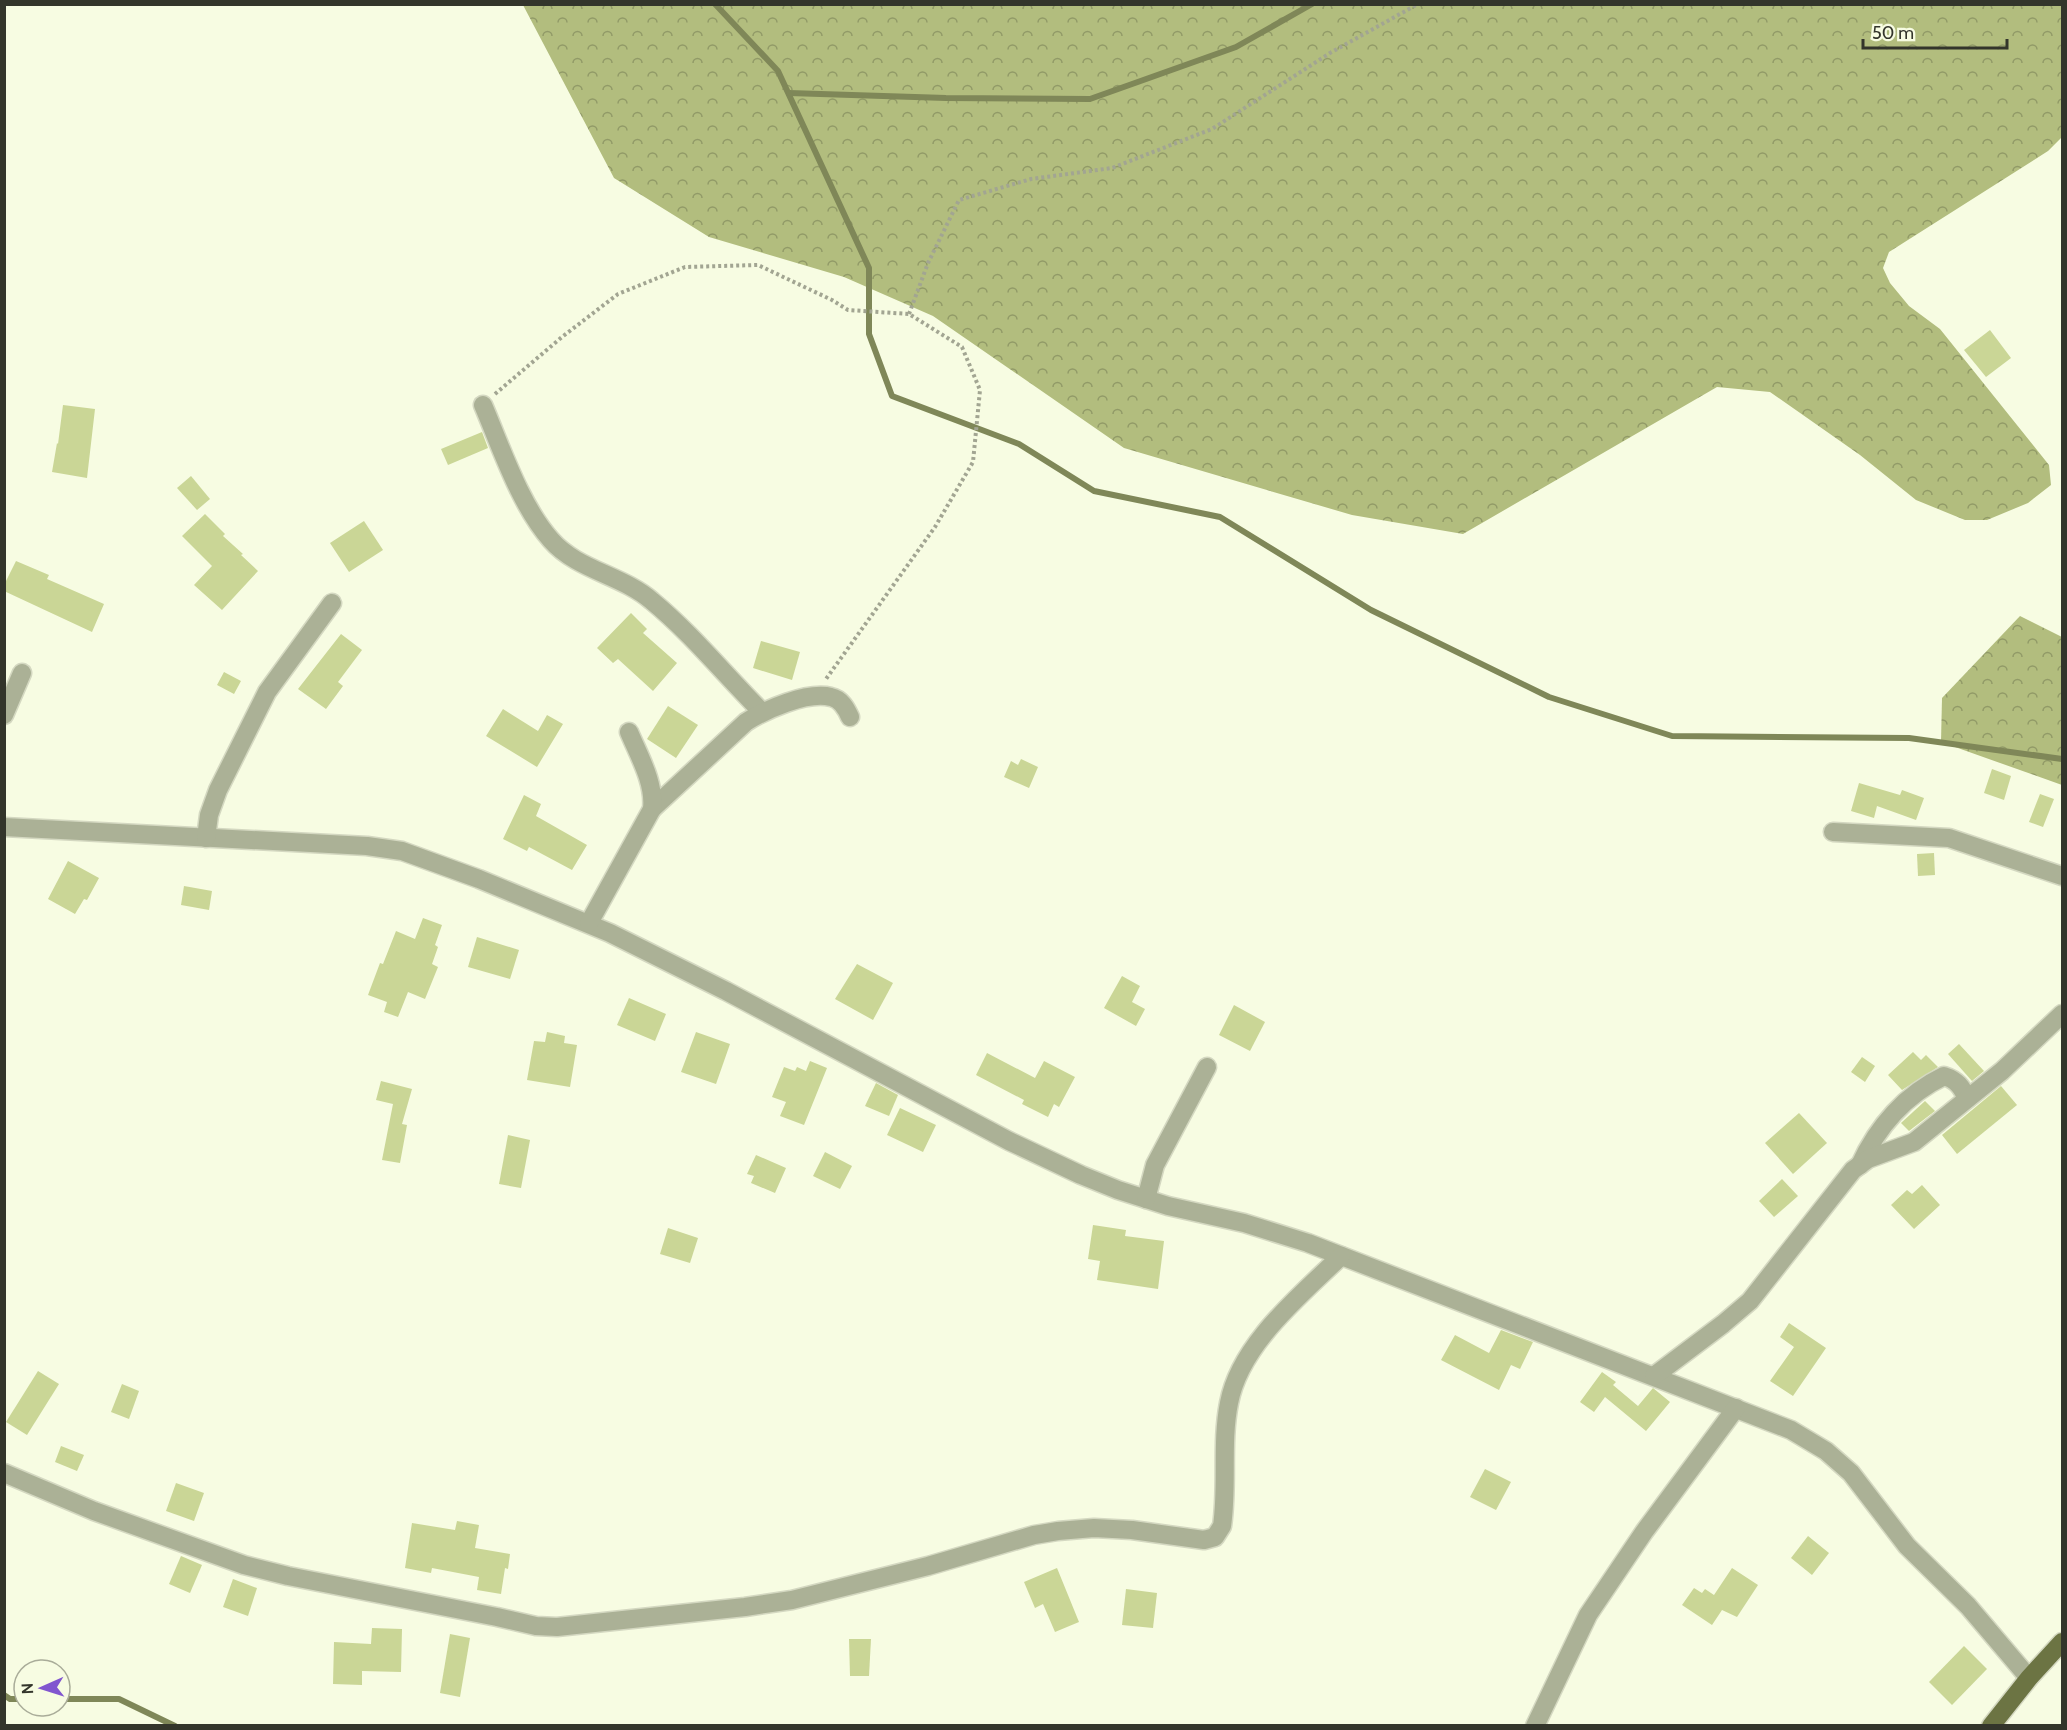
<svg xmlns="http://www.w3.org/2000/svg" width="2067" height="1730" font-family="Cabin,sans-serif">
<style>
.forest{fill:url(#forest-crowns)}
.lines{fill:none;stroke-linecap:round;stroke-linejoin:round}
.stream{stroke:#7f8758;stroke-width:6}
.building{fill:#cad696}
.minor-casing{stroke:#d4d8c1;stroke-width:21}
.major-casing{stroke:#d4d8c1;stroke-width:21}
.path{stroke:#a2a592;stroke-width:4;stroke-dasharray:3 3;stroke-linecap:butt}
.minor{stroke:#abb196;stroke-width:18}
.major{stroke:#6c7443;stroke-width:18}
</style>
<defs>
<pattern id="forest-crowns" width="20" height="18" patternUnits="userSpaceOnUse" patternTransform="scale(1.5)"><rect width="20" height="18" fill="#b2bd7e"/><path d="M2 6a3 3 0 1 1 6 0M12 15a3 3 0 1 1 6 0" fill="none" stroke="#919a67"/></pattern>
</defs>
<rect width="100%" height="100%" fill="#f7fce2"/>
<g class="forest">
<polygon points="523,5 2062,5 2062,137 2048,151 1889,252 1883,268 1890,283 1909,306 1940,329 2049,465 2051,485 2028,503 1987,520 1965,520 1916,500 1860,455 1770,392 1717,387 1463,534 1352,515 1124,448 933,316 844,277 709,237 614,178"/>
<polygon points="2020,616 2062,637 2062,785 1941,742 1942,698"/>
</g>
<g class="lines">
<g class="stream">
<polyline points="715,4 778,71 869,268 869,334 892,396 1019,444 1094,491 1220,517 1371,610 1549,697 1672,736 1909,738 2062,759"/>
<polyline points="789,93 946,98 1090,99 1236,47 1312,4"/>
<polyline points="4,1695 10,1699 24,1699"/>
<polyline points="60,1699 119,1699 175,1726"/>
</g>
</g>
<g class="building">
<polygon points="1990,330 2011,358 1986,377 1964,350"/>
<polygon points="63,405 95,409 87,478 52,472 57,443 58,444"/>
<polygon points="482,432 488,448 448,465 441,449"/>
<polygon points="191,476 210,499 197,510 177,488"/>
<polygon points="205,514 225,534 223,536 243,554 241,555 258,571 222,610 194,585 212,566 182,536"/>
<polygon points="364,521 383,550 349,572 330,543"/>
<polygon points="16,561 49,575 47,579 104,604 92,632 4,591 4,585"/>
<polygon points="631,613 647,629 643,633 677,663 653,691 618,659 613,663 597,648"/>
<polygon points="341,634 362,650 338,682 343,686 326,709 298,689"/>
<polygon points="761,641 800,652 792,680 753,668"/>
<polygon points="224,672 241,681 234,694 217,685"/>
<polygon points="668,706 698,725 676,758 647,739"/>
<polygon points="503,709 538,731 547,715 563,724 537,767 486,736"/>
<polygon points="1021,759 1038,767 1029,788 1004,777 1011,761 1018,765"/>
<polygon points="1992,769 2011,776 2004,800 1984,793"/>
<polygon points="1859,783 1900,795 1902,790 1924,798 1916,820 1877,806 1874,818 1851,811"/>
<polygon points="2040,794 2054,799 2043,827 2029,822"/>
<polygon points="524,795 541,804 536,816 587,845 572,870 529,847 527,851 503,839"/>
<polygon points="1934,853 1935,875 1918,876 1917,854"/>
<polygon points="68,861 99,878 87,900 84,899 75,914 48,899"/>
<polygon points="184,886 212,891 209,910 181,905"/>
<polygon points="423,918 442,925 435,945 438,947 432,964 438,967 425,999 408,992 398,1017 384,1012 387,1002 368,995 380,963 383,964 396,931 415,939"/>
<polygon points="477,937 519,950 510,979 468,967"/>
<polygon points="857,964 893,983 873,1020 835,999"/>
<polygon points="1122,976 1140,986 1132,1002 1145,1009 1136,1026 1104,1008"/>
<polygon points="629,998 666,1014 655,1041 617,1025"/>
<polygon points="1234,1005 1265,1022 1250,1051 1219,1035"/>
<polygon points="547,1032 565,1036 564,1043 577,1045 570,1087 527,1080 534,1041 545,1042"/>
<polygon points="696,1032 730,1044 716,1084 681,1072"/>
<polygon points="1959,1044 1984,1071 1972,1081 1948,1054"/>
<polygon points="1913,1052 1921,1060 1926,1055 1938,1067 1902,1090 1888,1075"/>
<polygon points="987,1053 1035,1078 1044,1061 1075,1077 1059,1107 1054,1104 1048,1117 1022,1104 1024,1100 976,1075"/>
<polygon points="1862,1057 1875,1066 1865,1082 1851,1072"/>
<polygon points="810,1061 827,1068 804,1125 780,1116 786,1102 772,1097 784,1067 795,1071 797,1067 806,1071"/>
<polygon points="381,1081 412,1089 402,1124 407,1125 400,1163 382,1160 393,1104 376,1100"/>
<polygon points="876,1083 898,1095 889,1116 865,1106"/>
<polygon points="2001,1086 2017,1105 1957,1154 1942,1135"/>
<polygon points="1925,1101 1935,1111 1909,1131 1901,1123"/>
<polygon points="900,1108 936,1125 923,1152 887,1135"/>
<polygon points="1799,1113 1827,1143 1793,1174 1765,1143"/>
<polygon points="508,1135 530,1140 521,1188 499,1184"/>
<polygon points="825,1152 852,1166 840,1189 813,1176"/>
<polygon points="756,1155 786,1168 775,1193 751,1183 754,1176 747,1174"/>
<polygon points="1782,1179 1798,1196 1774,1217 1759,1201"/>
<polygon points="1922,1185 1940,1205 1914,1229 1891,1205 1907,1190 1912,1194"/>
<polygon points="1093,1225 1126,1230 1125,1236 1164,1241 1158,1289 1097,1280 1100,1261 1088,1259"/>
<polygon points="668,1228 698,1238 690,1263 660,1254"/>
<polygon points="1789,1323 1826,1348 1793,1396 1770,1381 1794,1347 1780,1337"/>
<polygon points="1501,1330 1533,1342 1520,1369 1511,1365 1499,1390 1441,1360 1455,1335 1489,1353"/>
<polygon points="38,1371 59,1384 27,1435 6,1422"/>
<polygon points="1602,1372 1616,1382 1613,1385 1638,1406 1653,1388 1670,1402 1646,1431 1605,1397 1594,1412 1580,1402"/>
<polygon points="122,1384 139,1391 129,1419 111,1412"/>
<polygon points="61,1446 84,1455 77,1471 55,1462"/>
<polygon points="1485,1469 1511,1482 1496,1510 1470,1497"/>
<polygon points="176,1483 204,1493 194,1521 166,1511"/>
<polygon points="457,1521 479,1525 475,1548 510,1554 508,1569 505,1568 501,1594 477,1590 479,1577 432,1568 431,1573 405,1568 412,1523 455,1530"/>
<polygon points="1808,1536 1829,1553 1812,1575 1791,1558"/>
<polygon points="181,1556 202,1565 190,1593 169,1584"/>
<polygon points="1057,1568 1079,1622 1055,1632 1043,1604 1035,1608 1024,1582"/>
<polygon points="1732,1568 1758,1585 1737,1617 1722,1610 1712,1625 1682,1605 1694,1588 1702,1593 1705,1589 1714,1595"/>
<polygon points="233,1579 257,1588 248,1616 223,1607"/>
<polygon points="1126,1589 1157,1593 1153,1628 1122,1625"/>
<polygon points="372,1628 402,1629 401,1672 362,1671 362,1685 333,1684 334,1642 371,1644"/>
<polygon points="450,1634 470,1638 460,1697 440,1693"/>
<polygon points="849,1639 871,1639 869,1676 850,1676"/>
<polygon points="1964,1646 1987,1669 1952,1705 1929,1682"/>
</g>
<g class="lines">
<defs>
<g id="minor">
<path d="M483 405C501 447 520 505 551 540 577 570 622 575 652 601 692 634 725 675 762 712"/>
<polyline points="4,715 22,673"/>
<path d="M652 809 746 722C765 710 807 691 831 697 841 699 846 708 850 717"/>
<polyline points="4,827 367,846 402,851 479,879 610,933 726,991 1009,1141 1081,1175 1118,1190 1168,1206 1244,1223 1308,1243 1791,1430 1826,1451 1851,1473 1907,1546 1968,1606 2029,1678"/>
<polyline points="1833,832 1949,838 2062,876"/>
<polyline points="206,838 209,815 218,790 267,692 332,603"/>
<path d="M589 923 652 809C655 783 639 756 629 732"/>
<path d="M1860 1165C1877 1127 1906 1094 1944 1076 1957 1080 1962 1087 1967 1099"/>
<polyline points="1146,1199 1155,1165 1207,1067"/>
<polyline points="1654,1376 1723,1324 1750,1301 1853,1170 1868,1159 1914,1142 2002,1071 2062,1014"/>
<path d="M4 1473 94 1511 244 1565 288 1576 497 1617 536 1626 557 1627 745 1607 792 1600 928 1566 1034 1535 1058 1531 1094 1528 1132 1530 1204 1540 1215 1537 1222 1526C1228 1486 1221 1443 1229 1403 1240 1344 1300 1296 1341 1256"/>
<polyline points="1535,1726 1588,1615 1644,1532 1736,1408"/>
</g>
<polyline id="major" points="1991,1726 2029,1678 2062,1642"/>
</defs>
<use href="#minor" class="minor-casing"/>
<use href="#major" class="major-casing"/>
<g class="path">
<polyline points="909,314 928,263 959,200 1031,179 1112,168 1212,129 1330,53 1418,4"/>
<polyline points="495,394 562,337 618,294 685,267 758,265 832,300 848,310 909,314 962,347 980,390 973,462 935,527 826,679"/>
</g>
<use href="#minor" class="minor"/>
<use href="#major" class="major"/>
</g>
<rect width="2067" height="1730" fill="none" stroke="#33352b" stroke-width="12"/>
<g transform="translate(42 1688) rotate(267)"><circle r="28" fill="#f7fce2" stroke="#a9ac99" stroke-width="1.5"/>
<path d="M0-4.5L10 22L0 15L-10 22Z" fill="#8156cf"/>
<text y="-9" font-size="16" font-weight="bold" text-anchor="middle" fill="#33352b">N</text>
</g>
<path d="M1863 39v9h144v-9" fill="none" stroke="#33352b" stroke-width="3"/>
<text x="1872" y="39" font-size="18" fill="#33352b" stroke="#f7fce2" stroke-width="4.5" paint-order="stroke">50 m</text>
</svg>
